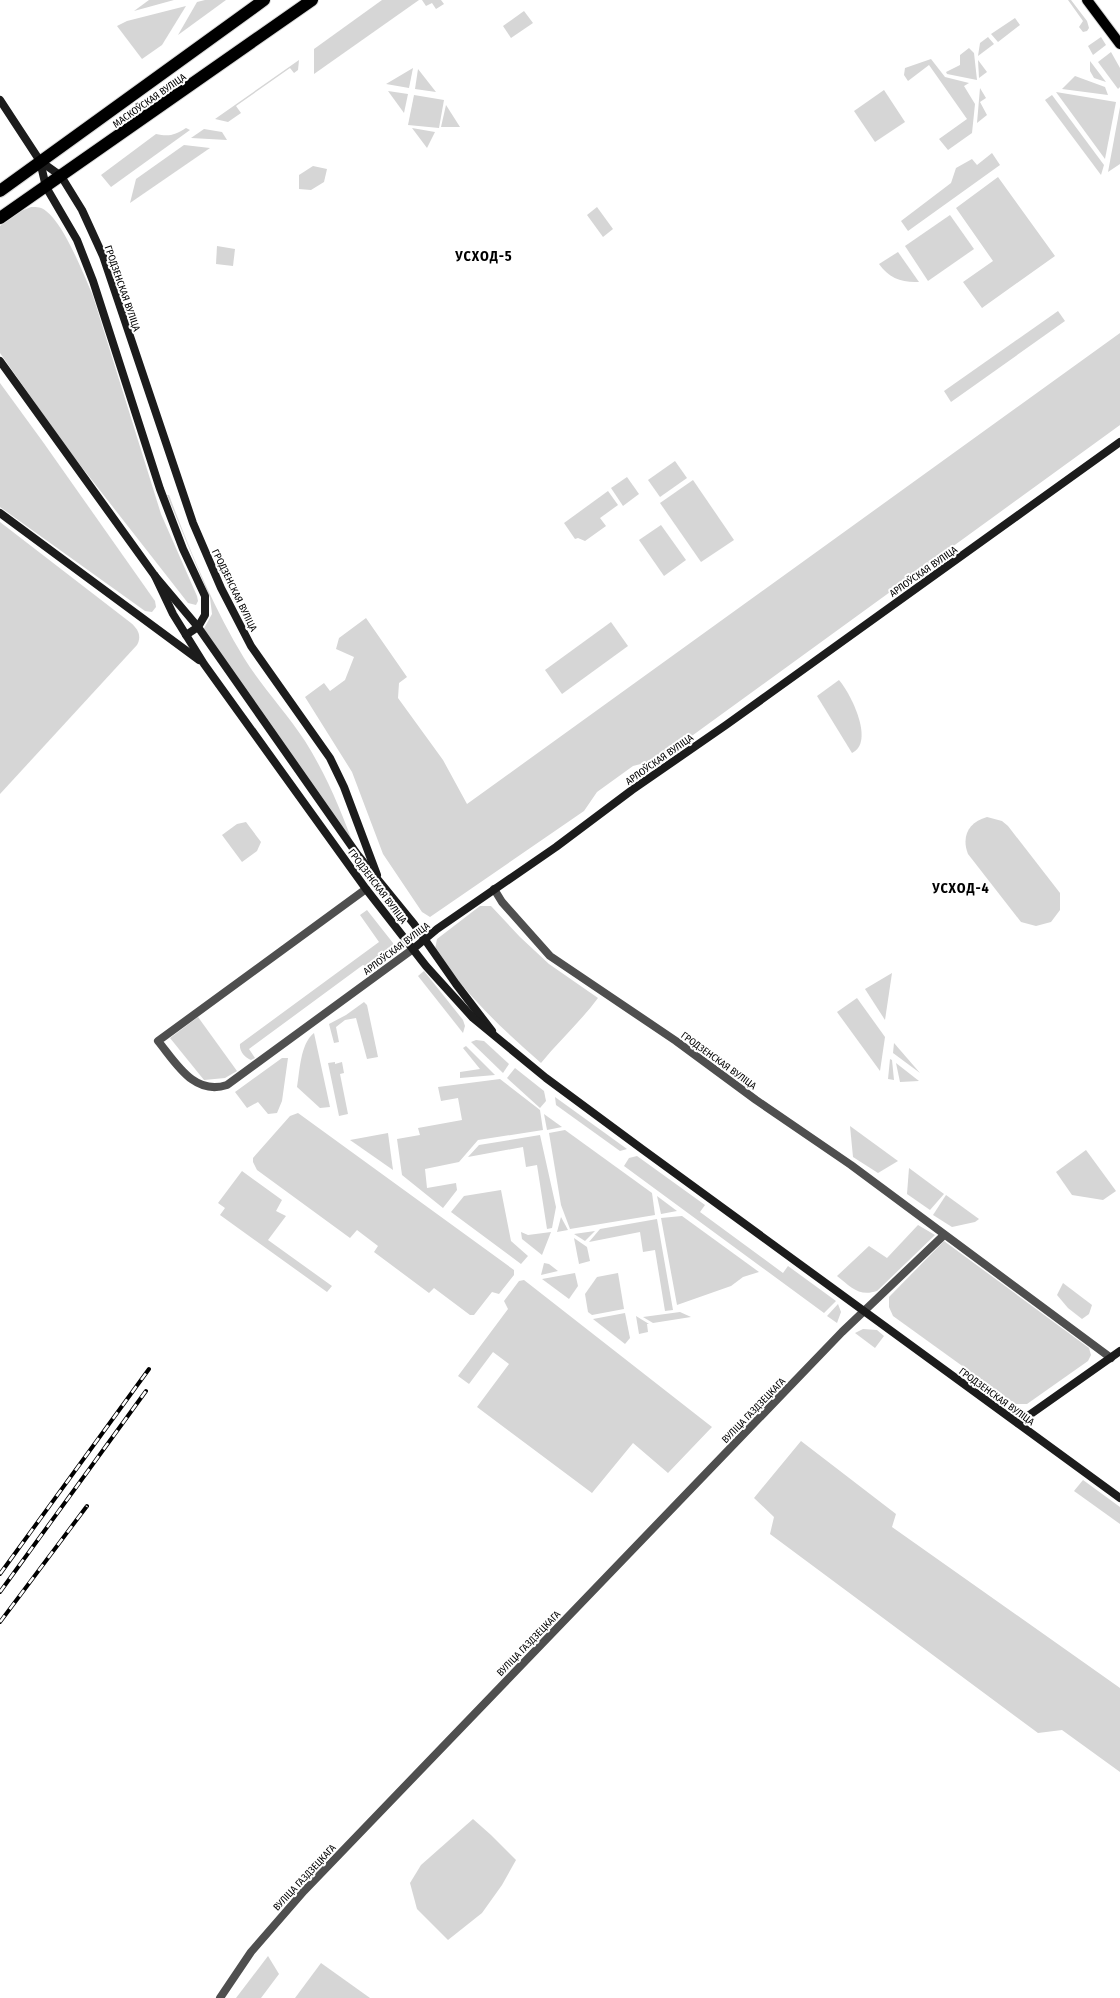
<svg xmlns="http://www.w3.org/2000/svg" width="1120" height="1998" font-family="'Fira Sans Condensed',sans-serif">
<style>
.green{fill:#d6d6d6}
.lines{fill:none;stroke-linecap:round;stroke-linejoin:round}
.primary-casing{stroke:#dbdbdb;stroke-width:12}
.highway-casing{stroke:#dbdbdb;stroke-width:14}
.street{stroke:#4f4f4f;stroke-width:8}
.secondary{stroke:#1c1c1c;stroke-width:8}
.primary{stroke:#000;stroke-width:10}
.highway{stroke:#000;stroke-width:12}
.rail-casing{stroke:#000;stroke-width:4}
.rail{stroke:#fff;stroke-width:2.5;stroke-dasharray:8;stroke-linecap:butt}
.labels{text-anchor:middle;stroke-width:4;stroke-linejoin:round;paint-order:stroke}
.street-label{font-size:10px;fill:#000;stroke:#fff}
.district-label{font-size:14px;font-weight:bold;letter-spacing:1px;fill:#000;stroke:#fff}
</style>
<rect width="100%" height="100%" fill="#fff"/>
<g class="green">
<polygon points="149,0 174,0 134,11"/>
<polygon points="205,0 226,0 178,35 197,2"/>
<polygon points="382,0 419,0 314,74 314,49"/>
<polygon points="422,0 441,0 444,4 436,9 432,3 426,6"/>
<polygon points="1068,0 1071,0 1087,21 1089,28 1087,31 1083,32 1079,27 1083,21"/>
<polygon points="186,6 162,45 142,59 117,26 127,21"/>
<polygon points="524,11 533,23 511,38 503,26"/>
<polygon points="1015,18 1020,25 998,42 991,34"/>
<polygon points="988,37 994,44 978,56 980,43"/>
<polygon points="1101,37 1106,45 1093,55 1088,46"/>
<polygon points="969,48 974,53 977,80 947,74 946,72 960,65 960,55"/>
<polygon points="1111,52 1120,68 1120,87 1118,89 1098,62"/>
<polygon points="931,59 945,77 969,83 964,86 975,104 972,133 948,150 939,139 967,119 929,65 908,81 904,75 905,68"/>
<polygon points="299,60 298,70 294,73 290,68 236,106 241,113 228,122 215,119"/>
<polygon points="978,60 987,72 979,78"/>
<polygon points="1090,61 1106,82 1094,78 1090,71"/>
<polygon points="413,68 409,88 386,84"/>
<polygon points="418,69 436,92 415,89"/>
<polygon points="1075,76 1105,87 1108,95 1062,89"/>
<polygon points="980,88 986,98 980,102 987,115 977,123"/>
<polygon points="884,90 905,122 875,142 854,111"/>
<polygon points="388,91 408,94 404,113"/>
<polygon points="1056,92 1116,102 1105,159"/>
<polygon points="414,95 444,100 439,128 408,125"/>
<polygon points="1052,95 1104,165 1101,175 1045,100"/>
<polygon points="446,105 460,127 441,127"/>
<polygon points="1120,107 1120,164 1108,172"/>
<path d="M186 128 190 130 111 187 101 175 156 134C169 137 175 135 186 128Z"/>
<polygon points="412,128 435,132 427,148"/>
<polygon points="204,129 222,132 227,140 191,138"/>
<polygon points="184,145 210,148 130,203 136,179"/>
<polygon points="992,153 1000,165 908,231 901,221 951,183 956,168 972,159 977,165"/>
<polygon points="313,166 327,169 324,182 311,190 299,189 299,175"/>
<polygon points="998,177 1055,256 982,308 963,282 993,261 956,208"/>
<path d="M31 207C37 207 42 207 46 211 64 224 84 275 93 296L161 514 197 596 198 601 196 605 188 603 66 447 0 353V226L21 211Z"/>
<polygon points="597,207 613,229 603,237 587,215"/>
<polygon points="950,215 974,249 928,281 905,246"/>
<polygon points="217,246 235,249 233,266 216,264"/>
<path d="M898 252 919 282C902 283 889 278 879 264Z"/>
<polygon points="1058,311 1065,321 951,402 944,391"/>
<polygon points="1120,333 1120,425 660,759 633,766 597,792 584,811 430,917 422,912 383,854 352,772 305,697 324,683 330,691 345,680 354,657 336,649 339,638 366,618 407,677 399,683 398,698 443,760 467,804"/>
<polygon points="0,383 43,442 155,601 156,607 152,612 145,611 0,507"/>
<polygon points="675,461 687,478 660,497 648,480"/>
<polygon points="627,477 639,494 623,506 611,488"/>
<polygon points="693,480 734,540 701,562 660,503"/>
<polygon points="608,491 618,505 600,518 606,526 585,541 578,538 575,539 564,523"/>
<path d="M167 495H169C190 551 213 607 244 658 262 687 286 712 305 741 328 778 341 811 356 851L202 632 212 614 210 598Z"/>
<path d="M0 522 131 623C138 629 142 636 137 645L0 794Z"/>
<polygon points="661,525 686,560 664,576 639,540"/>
<polygon points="611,622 628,646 562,694 545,670"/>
<path d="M839 680C851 694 875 742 852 753L817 696Z"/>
<path d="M987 817 1002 821 1008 826 1060 893V910L1051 922 1036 926 1021 922 968 854C961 836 969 822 987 817Z"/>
<polygon points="246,822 261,842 257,851 242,862 222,835 237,824"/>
<path d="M480 906H491L520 937 549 964 598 998C581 1021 559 1041 541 1063 502 1029 464 993 435 949L437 939Z"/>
<path d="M367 910 393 943C397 955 380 961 371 968L363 965 249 1049 255 1058 251 1060C245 1058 239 1051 240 1044L379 942 360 915Z"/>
<polygon points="424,971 463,1020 465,1026 463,1033 418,976"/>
<polygon points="892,973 885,1020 865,989"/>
<polygon points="857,998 885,1037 880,1071 837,1012"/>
<polygon points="364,1002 367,1005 378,1057 367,1059 356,1018 345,1020 336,1027 339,1042 334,1043 329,1024 346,1015"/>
<polygon points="198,1017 237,1071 225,1078 204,1080 170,1038"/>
<path d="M314 1033 330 1107 320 1108 297 1087C300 1071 300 1044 314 1033Z"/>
<polygon points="476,1040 484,1041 509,1064 503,1073 471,1042"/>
<polygon points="894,1043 920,1073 893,1053"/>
<polygon points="466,1046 495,1075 460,1078 460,1072 480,1069 463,1048"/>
<polygon points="282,1058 288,1058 282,1101 277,1113 268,1114 258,1102 247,1108 235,1092"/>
<polygon points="890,1059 892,1060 894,1080 888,1079"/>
<polygon points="335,1062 335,1064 342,1062 344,1073 340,1074 348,1114 339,1116 328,1063"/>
<polygon points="896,1063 919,1081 900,1082"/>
<polygon points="515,1068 544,1091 546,1101 540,1108 507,1078"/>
<polygon points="500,1079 540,1110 543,1130 478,1140 459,1162 425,1169 427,1188 456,1183 457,1190 443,1208 402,1175 397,1139 420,1135 418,1128 462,1120 458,1098 441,1101 438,1087"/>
<polygon points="555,1097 627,1149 620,1151 556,1105"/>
<polygon points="298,1113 514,1270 514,1275 499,1294 492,1292 474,1315 470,1315 434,1288 429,1293 374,1252 378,1246 357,1230 350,1238 257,1170 253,1162 253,1158 290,1116"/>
<polygon points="544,1114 562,1127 547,1130"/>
<polygon points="850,1126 898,1161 878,1173 853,1157"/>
<polygon points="565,1130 652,1193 655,1215 570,1229 561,1205 549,1133"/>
<polygon points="388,1133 393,1170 350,1140"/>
<polygon points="540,1135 556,1207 552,1228 547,1229 537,1165 526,1167 523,1147 468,1157 479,1145"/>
<polygon points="1086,1150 1116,1191 1103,1200 1072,1195 1056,1172"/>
<polygon points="637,1156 705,1205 700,1212 783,1273 788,1266 836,1301 824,1313 624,1166 629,1158"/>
<polygon points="909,1168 944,1194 930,1210 907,1194"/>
<polygon points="242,1171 282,1200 276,1211 286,1216 268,1240 332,1286 327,1292 220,1215 225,1208 218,1203"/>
<polygon points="501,1190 511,1241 528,1256 521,1264 451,1212 464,1196"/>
<polygon points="946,1195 979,1219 975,1222 952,1227 933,1215"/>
<polygon points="657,1196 677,1211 661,1214"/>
<polygon points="682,1216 759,1272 743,1277 731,1286 677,1305 661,1218"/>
<polygon points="561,1217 568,1230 557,1232"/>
<polygon points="657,1219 673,1310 665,1311 655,1250 643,1252 640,1232 589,1242 600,1229"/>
<path d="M918 1225 935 1235 877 1291C859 1297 851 1287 837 1276L869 1246 887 1258Z"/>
<polygon points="595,1231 585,1241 574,1234"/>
<polygon points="521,1232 528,1235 551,1232 542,1255 522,1239"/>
<polygon points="574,1238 587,1247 590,1261 579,1264"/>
<polygon points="944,1241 1089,1348 1091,1355 1088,1361 1027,1404 1015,1404 893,1316 889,1307 889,1297"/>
<polygon points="544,1263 549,1264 558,1271 541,1275"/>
<polygon points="575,1273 578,1286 569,1299 542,1279"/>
<polygon points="618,1273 624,1309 592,1315 588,1312 585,1294 597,1277"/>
<polygon points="524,1280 712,1427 668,1473 633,1443 592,1493 477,1407 509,1364 493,1352 469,1384 458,1376 508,1309 504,1301 519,1281"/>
<polygon points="1063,1283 1092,1305 1089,1314 1082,1319 1068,1308 1057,1295"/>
<polygon points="838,1304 841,1312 837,1323 827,1316"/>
<polygon points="680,1312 691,1317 653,1323 643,1317"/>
<polygon points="625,1313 630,1338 625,1344 593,1319"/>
<polygon points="636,1316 649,1324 647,1324 648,1332 639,1334"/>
<polygon points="863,1329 877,1330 884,1336 875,1348 855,1333"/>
<polygon points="801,1441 896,1514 892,1527 1120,1688 1120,1772 1062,1730 1038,1733 770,1534 774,1517 754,1498"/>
<polygon points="1083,1480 1120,1507 1120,1524 1074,1491"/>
<polygon points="473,1819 491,1835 516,1860 502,1885 482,1913 448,1940 417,1909 410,1883 421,1865"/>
<polygon points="268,1956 279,1974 261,1998 236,1998"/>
<polygon points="321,1963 370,1998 295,1998"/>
</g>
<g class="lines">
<defs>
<polyline id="primary" points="1087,0 1120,44"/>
<g id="highway">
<polyline points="0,191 264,0"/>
<polyline points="0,218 312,0"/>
</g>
</defs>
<use href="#primary" class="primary-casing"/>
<use href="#highway" class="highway-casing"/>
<g class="street">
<path d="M366 889 158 1041C176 1063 194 1096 227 1085L413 949"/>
<polyline points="494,889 502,902 550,956 676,1041 756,1100 851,1165 1111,1358"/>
<polyline points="220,1998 251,1952 304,1891 842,1332 944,1235"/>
</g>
<g class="secondary">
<polyline points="0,100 40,161 46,187 77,240 93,281 160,489 183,549 205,596 205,615 198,627 186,635"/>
<polyline points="40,161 61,176 82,210 103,256 193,523 221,588 251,646 330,758 344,787 377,875"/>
<polyline points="0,361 155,576 198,627 357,854 414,924 456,984 492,1031"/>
<polyline points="0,513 199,660"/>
<polyline points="155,576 173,614 204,664 366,889 426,966 473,1018 546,1078 642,1149 1120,1498"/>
<polyline points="413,949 437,929 556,847 632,790 726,725 1120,442"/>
<polyline points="1018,1423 1120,1351"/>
</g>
<use href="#primary" class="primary"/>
<use href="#highway" class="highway"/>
<defs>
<g id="rail">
<polyline points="0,1574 149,1369"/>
<polyline points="0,1592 146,1391"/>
<polyline points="0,1622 87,1506"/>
</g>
</defs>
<use href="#rail" class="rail-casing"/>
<use href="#rail" class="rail"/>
</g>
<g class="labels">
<g class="street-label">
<text transform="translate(149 100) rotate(-35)" y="4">МАСКОЎСКАЯ ВУЛІЦА</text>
<text transform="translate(123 288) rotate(71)" y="4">ГРОДЗЕНСКАЯ ВУЛІЦА</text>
<text transform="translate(923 571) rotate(-35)" y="4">АРЛОЎСКАЯ ВУЛІЦА</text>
<text transform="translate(235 590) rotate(64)" y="4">ГРОДЗЕНСКАЯ ВУЛІЦА</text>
<text transform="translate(659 759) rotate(-35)" y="4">АРЛОЎСКАЯ ВУЛІЦА</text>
<text transform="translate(378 886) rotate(53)" y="4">ГРОДЗЕНСКАЯ ВУЛІЦА</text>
<text transform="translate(396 948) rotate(-37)" y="4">АРЛОЎСКАЯ ВУЛІЦА</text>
<text transform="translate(719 1060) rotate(36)" y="4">ГРОДЗЕНСКАЯ ВУЛІЦА</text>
<text transform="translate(997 1396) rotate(36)" y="4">ГРОДЗЕНСКАЯ ВУЛІЦА</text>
<text transform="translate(753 1410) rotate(-46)" y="4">ВУЛІЦА ГАЗДЗЕЦКАГА</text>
<text transform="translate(528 1643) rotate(-46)" y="4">ВУЛІЦА ГАЗДЗЕЦКАГА</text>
<text transform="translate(304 1877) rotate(-47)" y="4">ВУЛІЦА ГАЗДЗЕЦКАГА</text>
</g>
<g class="district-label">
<text x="484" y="261">УСХОД-5</text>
<text x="961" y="893">УСХОД-4</text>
</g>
</g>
</svg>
